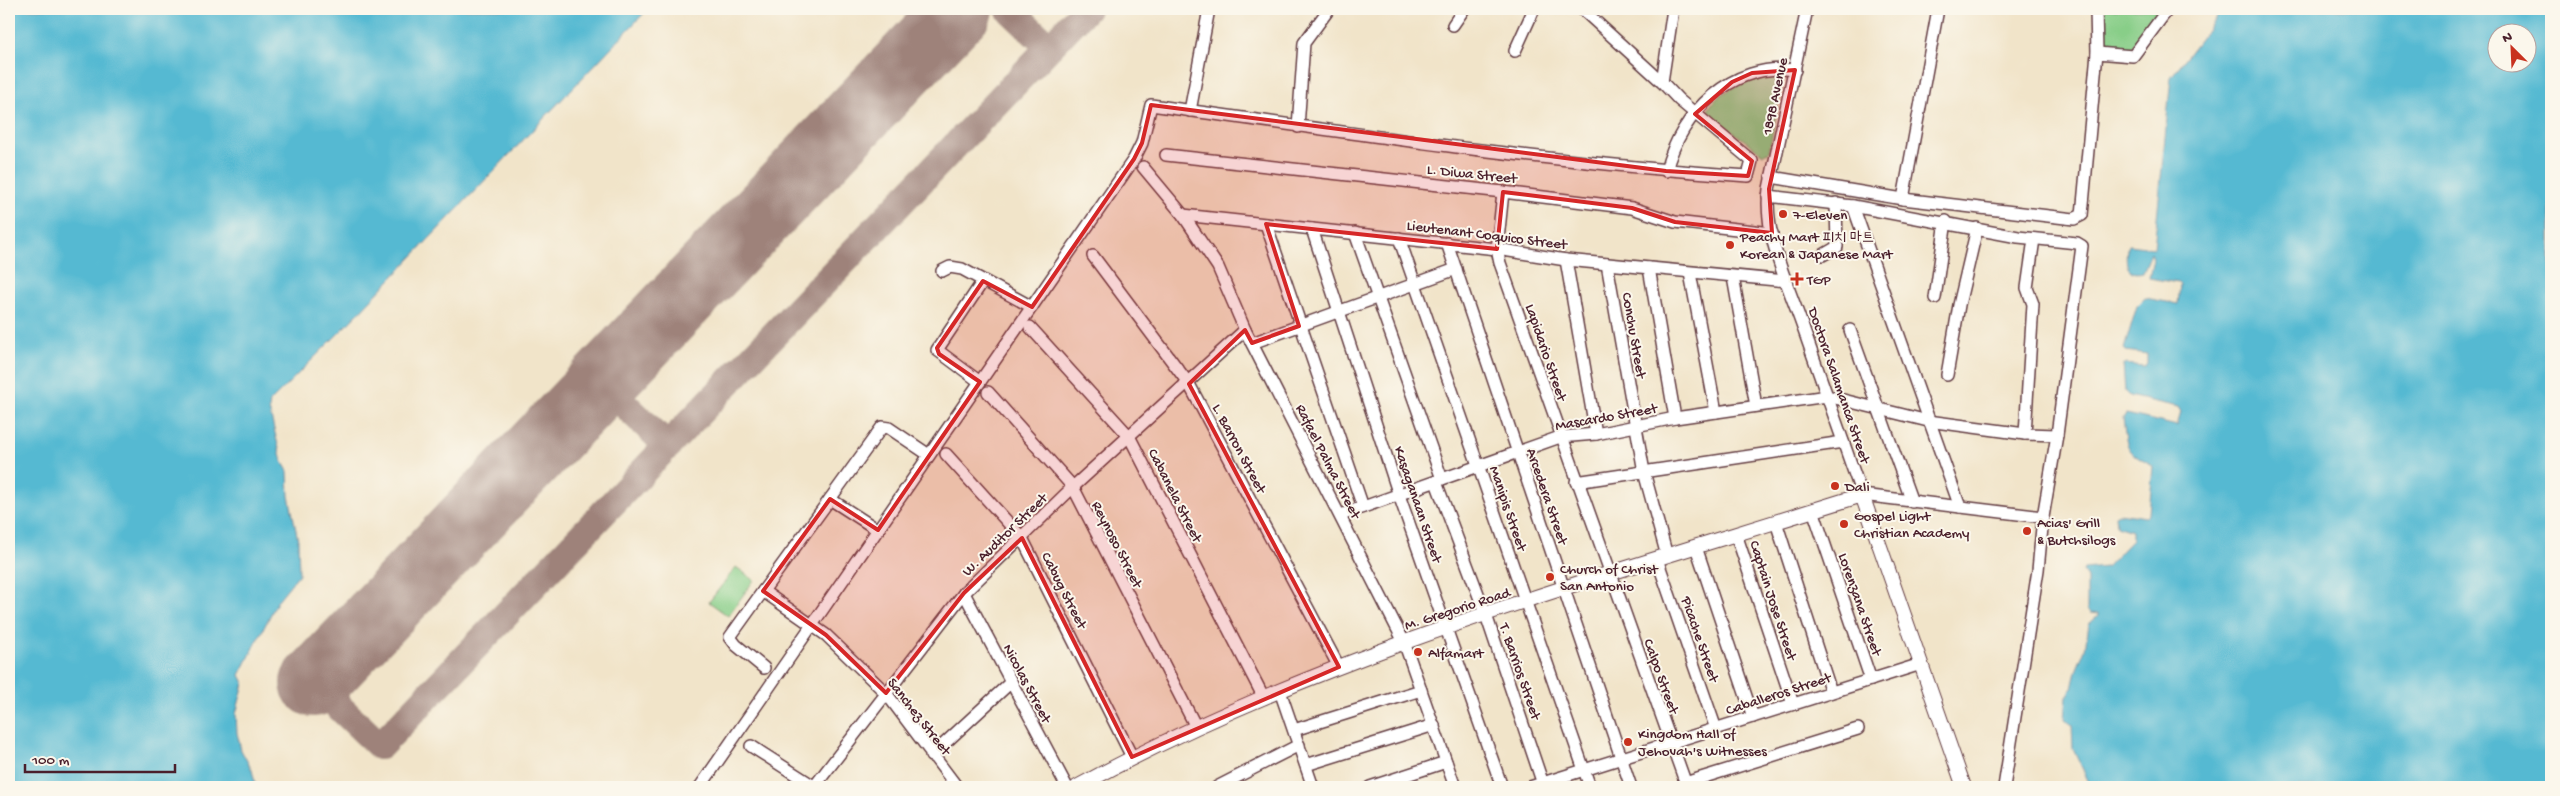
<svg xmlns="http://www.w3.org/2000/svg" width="2560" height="796" font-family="'Gochi Hand','Poor Story',sans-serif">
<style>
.green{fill:#88ce88;stroke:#69765a}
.water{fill:#54b9d2;stroke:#4f6c7e;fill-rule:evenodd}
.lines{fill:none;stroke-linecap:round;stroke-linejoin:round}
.taxiway{stroke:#9e827a;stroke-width:28}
.runway{stroke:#9e827a;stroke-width:68}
.minor-casing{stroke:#633d43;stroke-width:14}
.major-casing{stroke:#633d43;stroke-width:16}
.minor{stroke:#fff;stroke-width:11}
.major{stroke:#fff;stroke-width:14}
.marked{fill:#d62828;fill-opacity:0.2;stroke:#d62828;stroke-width:4;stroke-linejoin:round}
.poi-dot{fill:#c8321e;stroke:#fbf7ec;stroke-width:2}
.labels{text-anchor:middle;stroke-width:4;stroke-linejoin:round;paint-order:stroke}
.street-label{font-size:15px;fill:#4a1f2b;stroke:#fbf7ec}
.poi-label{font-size:15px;fill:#4a1f2b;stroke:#fbf7ec;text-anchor:start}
</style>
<rect width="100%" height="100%" fill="#fbf7ec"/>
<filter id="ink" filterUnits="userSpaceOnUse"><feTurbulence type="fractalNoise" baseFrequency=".02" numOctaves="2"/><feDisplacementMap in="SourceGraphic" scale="10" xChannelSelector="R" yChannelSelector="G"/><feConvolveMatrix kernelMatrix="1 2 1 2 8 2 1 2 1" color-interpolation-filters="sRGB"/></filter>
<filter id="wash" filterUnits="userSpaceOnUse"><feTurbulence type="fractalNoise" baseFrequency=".0096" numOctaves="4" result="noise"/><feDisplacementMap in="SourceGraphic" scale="20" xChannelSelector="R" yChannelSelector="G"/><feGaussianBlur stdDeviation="1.12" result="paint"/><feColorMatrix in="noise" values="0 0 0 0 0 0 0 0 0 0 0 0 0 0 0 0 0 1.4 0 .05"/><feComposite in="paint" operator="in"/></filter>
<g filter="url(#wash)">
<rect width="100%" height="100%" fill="#f1e4c9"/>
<g class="green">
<polygon points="2104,9 2161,9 2159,15 2130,49 2115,48 2106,43"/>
<path d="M1776 75 1783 81 1769 152 1763 154 1707 113C1714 89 1755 79 1776 75Z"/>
<polygon points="736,567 754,580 728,616 709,602"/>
</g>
<g class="water">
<polygon points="9,9 648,9 348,324 270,402 269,409 282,461 288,471 289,496 298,540 299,574 278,600 240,675 244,683 236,714 237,733 241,750 252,770 256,787 9,787"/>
<path d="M2223 9H2551V787H2091L2073 748 2072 725 2065 719 2067 696 2072 689 2076 671 2085 649 2089 624 2098 616V614L2090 613 2087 610V578L2083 571 2084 569 2106 567 2132 540V531L2116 526 2115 515 2119 513 2146 517 2149 514 2153 466C2125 452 2127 448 2123 418L2126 414 2131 415 2177 426 2181 412 2178 407 2129 396 2125 392 2123 364 2144 366 2147 363V354L2126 351 2124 349 2137 306 2145 298 2178 304 2180 285 2178 283 2149 278 2153 258 2151 253 2143 272C2124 277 2125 258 2128 245L2154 248 2171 77ZM2498 32H2528V62H2498Z"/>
</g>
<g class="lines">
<g class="taxiway">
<polyline points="1009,9 1049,47"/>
<polyline points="602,383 668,446"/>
<polyline points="314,683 380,746 1086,9"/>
</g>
<polyline class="runway" points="314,683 959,9"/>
</g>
</g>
<g filter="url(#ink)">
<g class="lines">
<defs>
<g id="minor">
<path d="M1807 9 1769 189C1763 235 1788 284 1802 325 1822 382 1842 438 1862 495L2043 517"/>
<polyline points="1453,25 1464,9"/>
<polyline points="1515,51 1534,9"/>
<polyline points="2097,53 2133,56 2168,9"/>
<polyline points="1662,82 1673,9"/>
<polyline points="1190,111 1209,9"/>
<polyline points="1298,127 1304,43 1329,9"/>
<polyline points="1166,155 1503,192 1632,208 1675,222 1772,233"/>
<polyline points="1143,167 1183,215 1218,267 1245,330 1404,642 1455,787"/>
<path d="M1666 171C1681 112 1732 62 1795 70"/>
<polyline points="1771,177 1903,199 2074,219 2082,215 2097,53 2096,9"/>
<polyline points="1503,192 1497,249 1500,263 1687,787"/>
<polyline points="1768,196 1853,206 2018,237 2077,243 2082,246 2057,435 2043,517 2038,570 2004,787"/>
<polyline points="1903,199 1938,9"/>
<polyline points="1853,206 1960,507"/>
<polyline points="1183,215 1497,249 1566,260 1787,281"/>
<polyline points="1266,224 1363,507"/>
<polyline points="1312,229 1399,495 1502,787"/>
<polyline points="1355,233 1442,479"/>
<polyline points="1399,238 1590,787"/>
<polyline points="1447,243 1631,787"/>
<polyline points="1823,255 1837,247 1836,203"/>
<polyline points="1093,256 1189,384 1339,667"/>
<polyline points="1566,260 1596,434"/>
<polyline points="1607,264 1644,472 1667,556"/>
<polyline points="1649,268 1675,418"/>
<polyline points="942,271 950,267 962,269 1032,307"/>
<polyline points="1690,273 1716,412"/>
<polyline points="1733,277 1756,406"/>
<polyline points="1935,298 1946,221"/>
<polyline points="1030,327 1129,436 1264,698"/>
<polyline points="1850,330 1912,502"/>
<polyline points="1252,343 1456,269"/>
<polyline points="1947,375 1959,305 1977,228"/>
<polyline points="980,382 937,350 983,281"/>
<polyline points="988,392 1073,487 1196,727"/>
<polyline points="2025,434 2033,304 2027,288 2034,239"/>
<polyline points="946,454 1022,538 1132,757"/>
<polyline points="1436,482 1486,615 1544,787"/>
<polyline points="1576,482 1843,442"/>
<polyline points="830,499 763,591 826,635 886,693 957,787"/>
<polyline points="1813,510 1871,680"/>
<polyline points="1341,515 1560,437 1596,434 1675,418 1827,396 1928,421 2025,434 2057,435"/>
<polyline points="1776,522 1831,692"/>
<polyline points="878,530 830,499 882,427 889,428 929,455"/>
<polyline points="1736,534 1793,704"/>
<polyline points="1696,547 1753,717"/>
<polyline points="1657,559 1716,729"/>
<polyline points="763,591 730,637 736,645 764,668"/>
<polyline points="964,593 1067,787"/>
<polyline points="1280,691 1313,787"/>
<polyline points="1294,730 1421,690"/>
<polyline points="751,746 815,787"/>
<polyline points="931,756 1011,682"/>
<polyline points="1306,765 1434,725"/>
<polyline points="1685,783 1858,729"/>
<path d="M700 787 1134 159 1142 143 1151 105C1349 133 1548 163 1748 176L1752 161 1679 100 1662 82 1582 9"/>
<polyline points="814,787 964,593 1073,487 1245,330"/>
<polyline points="1217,787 1299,745"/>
<polyline points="1370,787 1446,762"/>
<polyline points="1530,787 1921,664"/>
</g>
<path id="major" d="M1077 787C1323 652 1596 579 1862 495L1964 787"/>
</defs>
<use href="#minor" class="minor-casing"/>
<use href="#major" class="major-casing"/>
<use href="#minor" class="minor"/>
<use href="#major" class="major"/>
</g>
</g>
<path class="marked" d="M1795 70 1769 189 1772 233 1675 222 1632 208 1503 192 1497 249 1266 224 1299 326 1252 343 1245 330 1189 384 1339 667 1132 757 1022 538 964 593 886 693 826 635 763 591 830 499 878 530 980 382 939 354 937 348 983 281 1032 307 1134 159 1142 143 1151 105 1666 171 1748 176 1752 161 1695 114 1732 82 1752 73Z"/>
<g class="poi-dot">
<circle cx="1783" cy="214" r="5"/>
<circle cx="1730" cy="245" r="5"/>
<path d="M1794.5 271.5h5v5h5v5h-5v5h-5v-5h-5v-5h5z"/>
<circle cx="1835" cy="486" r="5"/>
<circle cx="1844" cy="524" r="5"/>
<circle cx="2027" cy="531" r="5"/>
<circle cx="1550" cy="577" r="5"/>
<circle cx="1418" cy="652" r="5"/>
<circle cx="1628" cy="742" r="5"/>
</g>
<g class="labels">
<g class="street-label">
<text transform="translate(1774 96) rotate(-78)" y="5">1898 Avenue</text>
<text transform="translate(1472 173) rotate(6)" y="5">L. Diwa Street</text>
<text transform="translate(1487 234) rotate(7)" y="5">Lieutenant Coquico Street</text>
<text transform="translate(1635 335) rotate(80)" y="5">Conchu Street</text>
<text transform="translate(1547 352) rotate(71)" y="5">Lapidario Street</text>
<text transform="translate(1840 385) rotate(71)" y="5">Doctora Salamanca Street</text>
<text transform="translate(1606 416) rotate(-10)" y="5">Mascardo Street</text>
<text transform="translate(1240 448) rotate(62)" y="5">L. Barron Street</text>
<text transform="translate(1329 461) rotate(63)" y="5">Rafael Palma Street</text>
<text transform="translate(1176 495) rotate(63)" y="5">Cabanela Street</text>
<text transform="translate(1548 496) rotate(71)" y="5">Arcedera Street</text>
<text transform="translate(1419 504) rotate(71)" y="5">Kasaganaan Street</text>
<text transform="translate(1509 508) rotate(71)" y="5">Manipis Street</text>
<text transform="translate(1004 534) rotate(-44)" y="5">W. Auditor Street</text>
<text transform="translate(1118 544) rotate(63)" y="5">Reynoso Street</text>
<text transform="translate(1065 590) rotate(63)" y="5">Cabug Street</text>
<text transform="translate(1774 600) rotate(72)" y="5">Captain Jose Street</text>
<text transform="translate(1861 604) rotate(71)" y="5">Lorenzana Street</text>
<text transform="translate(1457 608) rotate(-18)" y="5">M. Gregorio Road</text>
<text transform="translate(1701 639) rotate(71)" y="5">Picache Street</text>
<text transform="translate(1521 671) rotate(71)" y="5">T. Barrios Street</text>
<text transform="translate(1662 676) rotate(70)" y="5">Calpo Street</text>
<text transform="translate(1028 683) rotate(62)" y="5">Nicolas Street</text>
<text transform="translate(1778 693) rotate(-18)" y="5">Caballeros Street</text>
<text transform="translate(920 716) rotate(52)" y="5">Sanchez Street</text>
</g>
<g class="poi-label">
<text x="1793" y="219">7-Eleven</text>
<text x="1740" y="241">Peachy Mart 피치 마트<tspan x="1740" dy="17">Korean &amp; Japanese Mart</tspan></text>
<text x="1807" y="284">TGP</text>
<text x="1845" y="491">Dali</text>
<text x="1854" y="520">Gospel Light<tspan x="1854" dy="17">Christian Academy</tspan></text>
<text x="2037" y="527">Acias' Grill<tspan x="2037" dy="17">&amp; Butchsilogs</tspan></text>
<text x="1560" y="573">Church of Christ<tspan x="1560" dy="17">San Antonio</tspan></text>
<text x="1428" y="657">Alfamart</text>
<text x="1638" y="738">Kingdom Hall of<tspan x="1638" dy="17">Jehovah's Witnesses</tspan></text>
</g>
</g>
<rect width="2560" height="796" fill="none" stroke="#fbf7ec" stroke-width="30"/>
<g transform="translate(2512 48) rotate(336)"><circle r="24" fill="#fbf7ec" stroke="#b4a19f"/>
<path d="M0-4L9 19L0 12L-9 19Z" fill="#c8321e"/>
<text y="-8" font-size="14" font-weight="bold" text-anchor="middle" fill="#4a1f2b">N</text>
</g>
<path d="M25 764v8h150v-8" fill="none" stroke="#4a1f2b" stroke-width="2.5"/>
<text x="32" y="764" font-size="15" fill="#4a1f2b" stroke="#fbf7ec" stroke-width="4" paint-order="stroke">100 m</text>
</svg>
